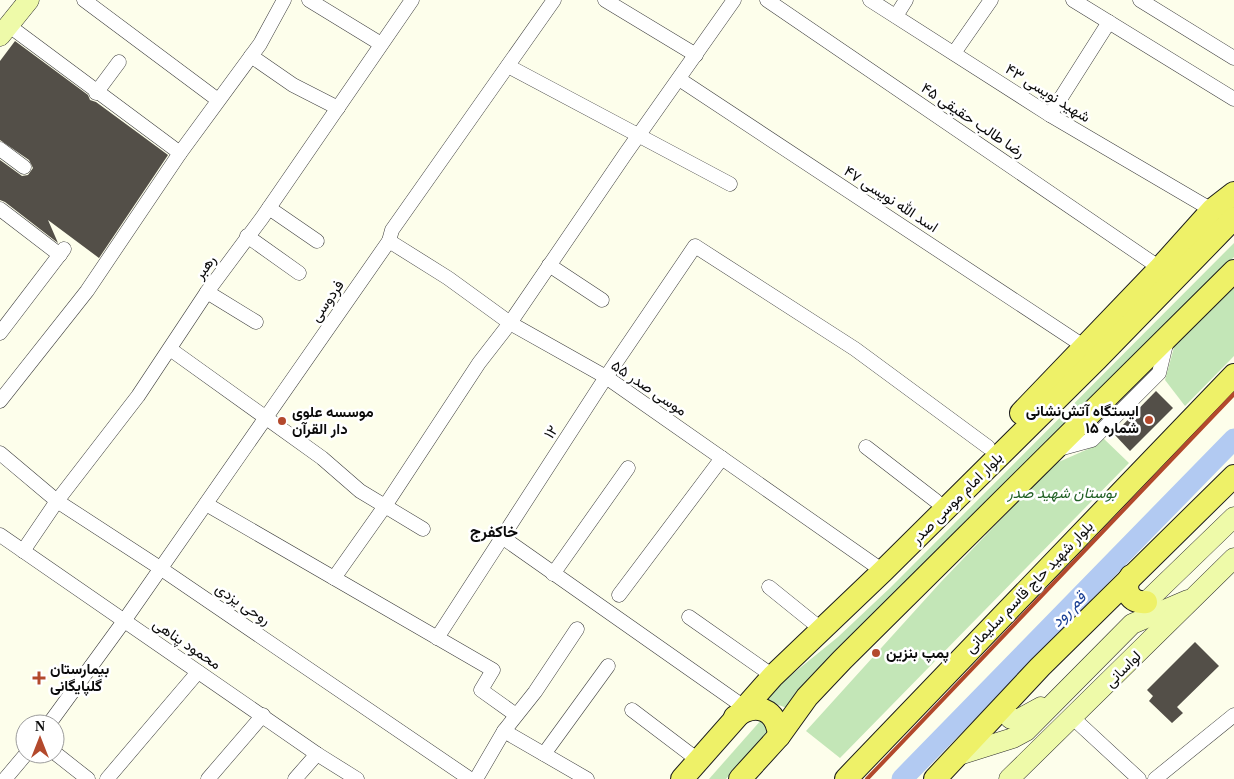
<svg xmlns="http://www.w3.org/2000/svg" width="1234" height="779" font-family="'Times New Roman',Vazirmatn,serif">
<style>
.green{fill:#c3e6b7}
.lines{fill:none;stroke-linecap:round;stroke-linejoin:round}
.river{stroke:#b2caf2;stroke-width:21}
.building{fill:#534f48}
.minor-casing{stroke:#3e3e3e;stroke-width:15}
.secondary-casing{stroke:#2d2d2d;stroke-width:21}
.primary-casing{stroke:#1c1c1c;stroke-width:24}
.minor{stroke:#fff;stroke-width:14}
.secondary{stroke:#eefaa9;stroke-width:20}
.primary{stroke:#eef168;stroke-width:22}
.rail{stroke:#b3492c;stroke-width:4}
.poi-dot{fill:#b3492c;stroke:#fff;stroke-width:2}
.labels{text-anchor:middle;stroke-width:5;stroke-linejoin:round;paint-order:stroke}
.street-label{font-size:15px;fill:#0b0b0b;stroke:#fff}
.poi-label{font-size:15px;font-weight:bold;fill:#0b0b0b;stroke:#fff;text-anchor:start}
.park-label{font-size:15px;font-style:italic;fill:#205f23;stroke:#fff}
.neighbourhood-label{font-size:16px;font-weight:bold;fill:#0b0b0b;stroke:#fff}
.water-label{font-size:16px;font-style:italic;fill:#1c4195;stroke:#fff}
</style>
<rect width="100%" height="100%" fill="#fdfeeb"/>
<g class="green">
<polygon points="1234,243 1234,257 842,645 787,708 773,703 758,702 838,637 891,587"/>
<polygon points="1234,284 1234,356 1185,406 1165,380 1176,340"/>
<polygon points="1103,438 1129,463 840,758 806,731 940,583 1054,464 1095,446"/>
<polygon points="762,719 769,732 726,779 709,779"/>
</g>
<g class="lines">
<polyline class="river" points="902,779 1234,439"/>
</g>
<g class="building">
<polygon points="15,41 88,95 90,100 96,102 168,155 99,258 48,220 58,243 5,202 0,200 0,160 22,176 28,175 33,168 29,160 0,140 0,61"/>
<polygon points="1156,391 1173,408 1130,451 1114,434"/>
<polygon points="1195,642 1219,666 1177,707 1183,713 1172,723 1149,701 1153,696 1147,690"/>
</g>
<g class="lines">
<defs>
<g id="minor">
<polyline points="84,0 218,100"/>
<polyline points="309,0 381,44"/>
<polyline points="605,0 696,55"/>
<polyline points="767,0 1160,268"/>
<polyline points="870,0 1050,115 1212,210"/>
<polyline points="1073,0 1234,99"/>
<polyline points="1140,0 1234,58"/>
<polyline points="896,16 906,0"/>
<polyline points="8,25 180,153"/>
<polyline points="954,53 991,0"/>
<polyline points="251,56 293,85 338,108"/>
<polyline points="508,66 730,184"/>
<polyline points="679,79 1085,347"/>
<polyline points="96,93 119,62"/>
<polyline points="1050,115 1109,22"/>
<polyline points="0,149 24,167"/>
<polyline points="269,208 317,241"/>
<polyline points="0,209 60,255"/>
<polyline points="247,236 299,273"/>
<polyline points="389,241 448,278 510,323 606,377 883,571"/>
<polyline points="549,265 602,300"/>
<polyline points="207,292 256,322"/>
<polyline points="0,333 64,249"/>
<polyline points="170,349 322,458 360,491 423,529"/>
<polyline points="0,401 87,291 180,153 260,44 284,0"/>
<polyline points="866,447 936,501"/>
<polyline points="1059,449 1092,440 1159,373 1167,340"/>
<polyline points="0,453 57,501 160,568 470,779"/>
<polyline points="206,504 493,670 481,690 516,715"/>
<polyline points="0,535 317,754 357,779"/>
<polyline points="502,537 744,707"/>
<polyline points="23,551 57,501 138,396 207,292 262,218 412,0"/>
<polyline points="553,574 628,468"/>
<polyline points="334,578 385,506 479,363 510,323 626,153 734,0"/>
<polyline points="769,587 821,629"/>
<polyline points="619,595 722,458"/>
<polyline points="689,617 773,676"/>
<polyline points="437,638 606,377 695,246 855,349 988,447"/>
<polyline points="632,710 698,760"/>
<polyline points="1073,718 1139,779"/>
<polyline points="49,724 124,621 389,241 392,230 554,0"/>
<polyline points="504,731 587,779"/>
<polyline points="55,753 88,779"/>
<polyline points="544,754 608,666"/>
<polyline points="5,779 26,754"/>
<polyline points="107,779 198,672"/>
<polyline points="208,779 263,715"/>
<polyline points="295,779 317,754"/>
<polyline points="476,779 504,731 535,692 577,629"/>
<polyline points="1155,779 1234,715"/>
</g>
<g id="secondary">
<polyline points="0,36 29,0"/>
<polyline points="1146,602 1234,517"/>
<polyline points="1001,709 1011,719 1019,719 1041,707"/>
<polyline points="959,755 1013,738 1026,731 1132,624 1188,600"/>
<polyline points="1009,779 1234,558"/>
</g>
<g id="primary">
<polyline points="1021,413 1160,268 1212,210 1234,193"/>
<path d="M1131 576C1122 589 1130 604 1146 602"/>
<path d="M735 717C756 701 777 709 779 736"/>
<polyline points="682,779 773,676 883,571 1097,359 1234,218"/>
<polyline points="740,779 779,736 807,697 842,660 1234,271"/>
<polyline points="846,779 1234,375"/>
<polyline points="935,779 1040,667 1234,476"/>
</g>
</defs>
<use href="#minor" class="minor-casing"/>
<use href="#secondary" class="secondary-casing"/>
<use href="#primary" class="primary-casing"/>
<use href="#minor" class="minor"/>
<use href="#secondary" class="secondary"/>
<use href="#primary" class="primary"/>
<polyline class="rail" points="867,779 1234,394"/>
</g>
<g class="poi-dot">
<circle cx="1149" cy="420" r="5"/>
<circle cx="282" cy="421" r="5"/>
<circle cx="876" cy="653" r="5"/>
<path d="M36.5 670.5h5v5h5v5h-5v5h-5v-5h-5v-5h5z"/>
</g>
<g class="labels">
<g class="street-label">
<text transform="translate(1048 93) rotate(32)" y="5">۴۳ شهید نویسی</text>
<text transform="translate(973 120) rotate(34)" y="5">۴۵ رضا طالب حقیقی</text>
<text transform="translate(891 199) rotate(33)" y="5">۴۷ اسد الله نویسی</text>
<text transform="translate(205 267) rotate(-54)" y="5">رهبر</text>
<text transform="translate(327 301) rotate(-55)" y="5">فردوسی</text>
<text transform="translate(649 388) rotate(34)" y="5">موسی صدر ۵۵</text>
<text transform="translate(551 432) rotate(-57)" y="5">۱۲</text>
<text transform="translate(957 498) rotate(-45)" y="5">بلوار امام موسی صدر</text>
<text transform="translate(1029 587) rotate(-46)" y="5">بلوار شهید حاج قاسم سلیمانی</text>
<text transform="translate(243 604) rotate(34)" y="5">روحی یزدی</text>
<text transform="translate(187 644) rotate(34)" y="5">محمود پناهی</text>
<text transform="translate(1123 669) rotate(-45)" y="5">لواسانی</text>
</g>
<g class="poi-label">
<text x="1139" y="416" text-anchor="end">ایستگاه آتش‌نشانی<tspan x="1139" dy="17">شماره ۱۵</tspan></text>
<text x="292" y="417">موسسه علوی<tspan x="292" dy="17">دار القرآن</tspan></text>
<text x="886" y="658">پمپ بنزین</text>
<text x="50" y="674">بیمارستان<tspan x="50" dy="17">گلپایگانی</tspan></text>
</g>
<g class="park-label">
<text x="1062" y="498">بوستان شهید صدر</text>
</g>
<g class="neighbourhood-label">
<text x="494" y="537">خاکفرج</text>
</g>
<g class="water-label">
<text transform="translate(1068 609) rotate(-46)" y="6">قم رود</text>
</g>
</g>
<g transform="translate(40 739)"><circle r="24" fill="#ffffff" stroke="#9d9d9d"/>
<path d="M0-4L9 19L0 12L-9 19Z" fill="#b3492c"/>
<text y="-8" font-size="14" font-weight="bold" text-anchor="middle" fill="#0b0b0b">N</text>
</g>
</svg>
